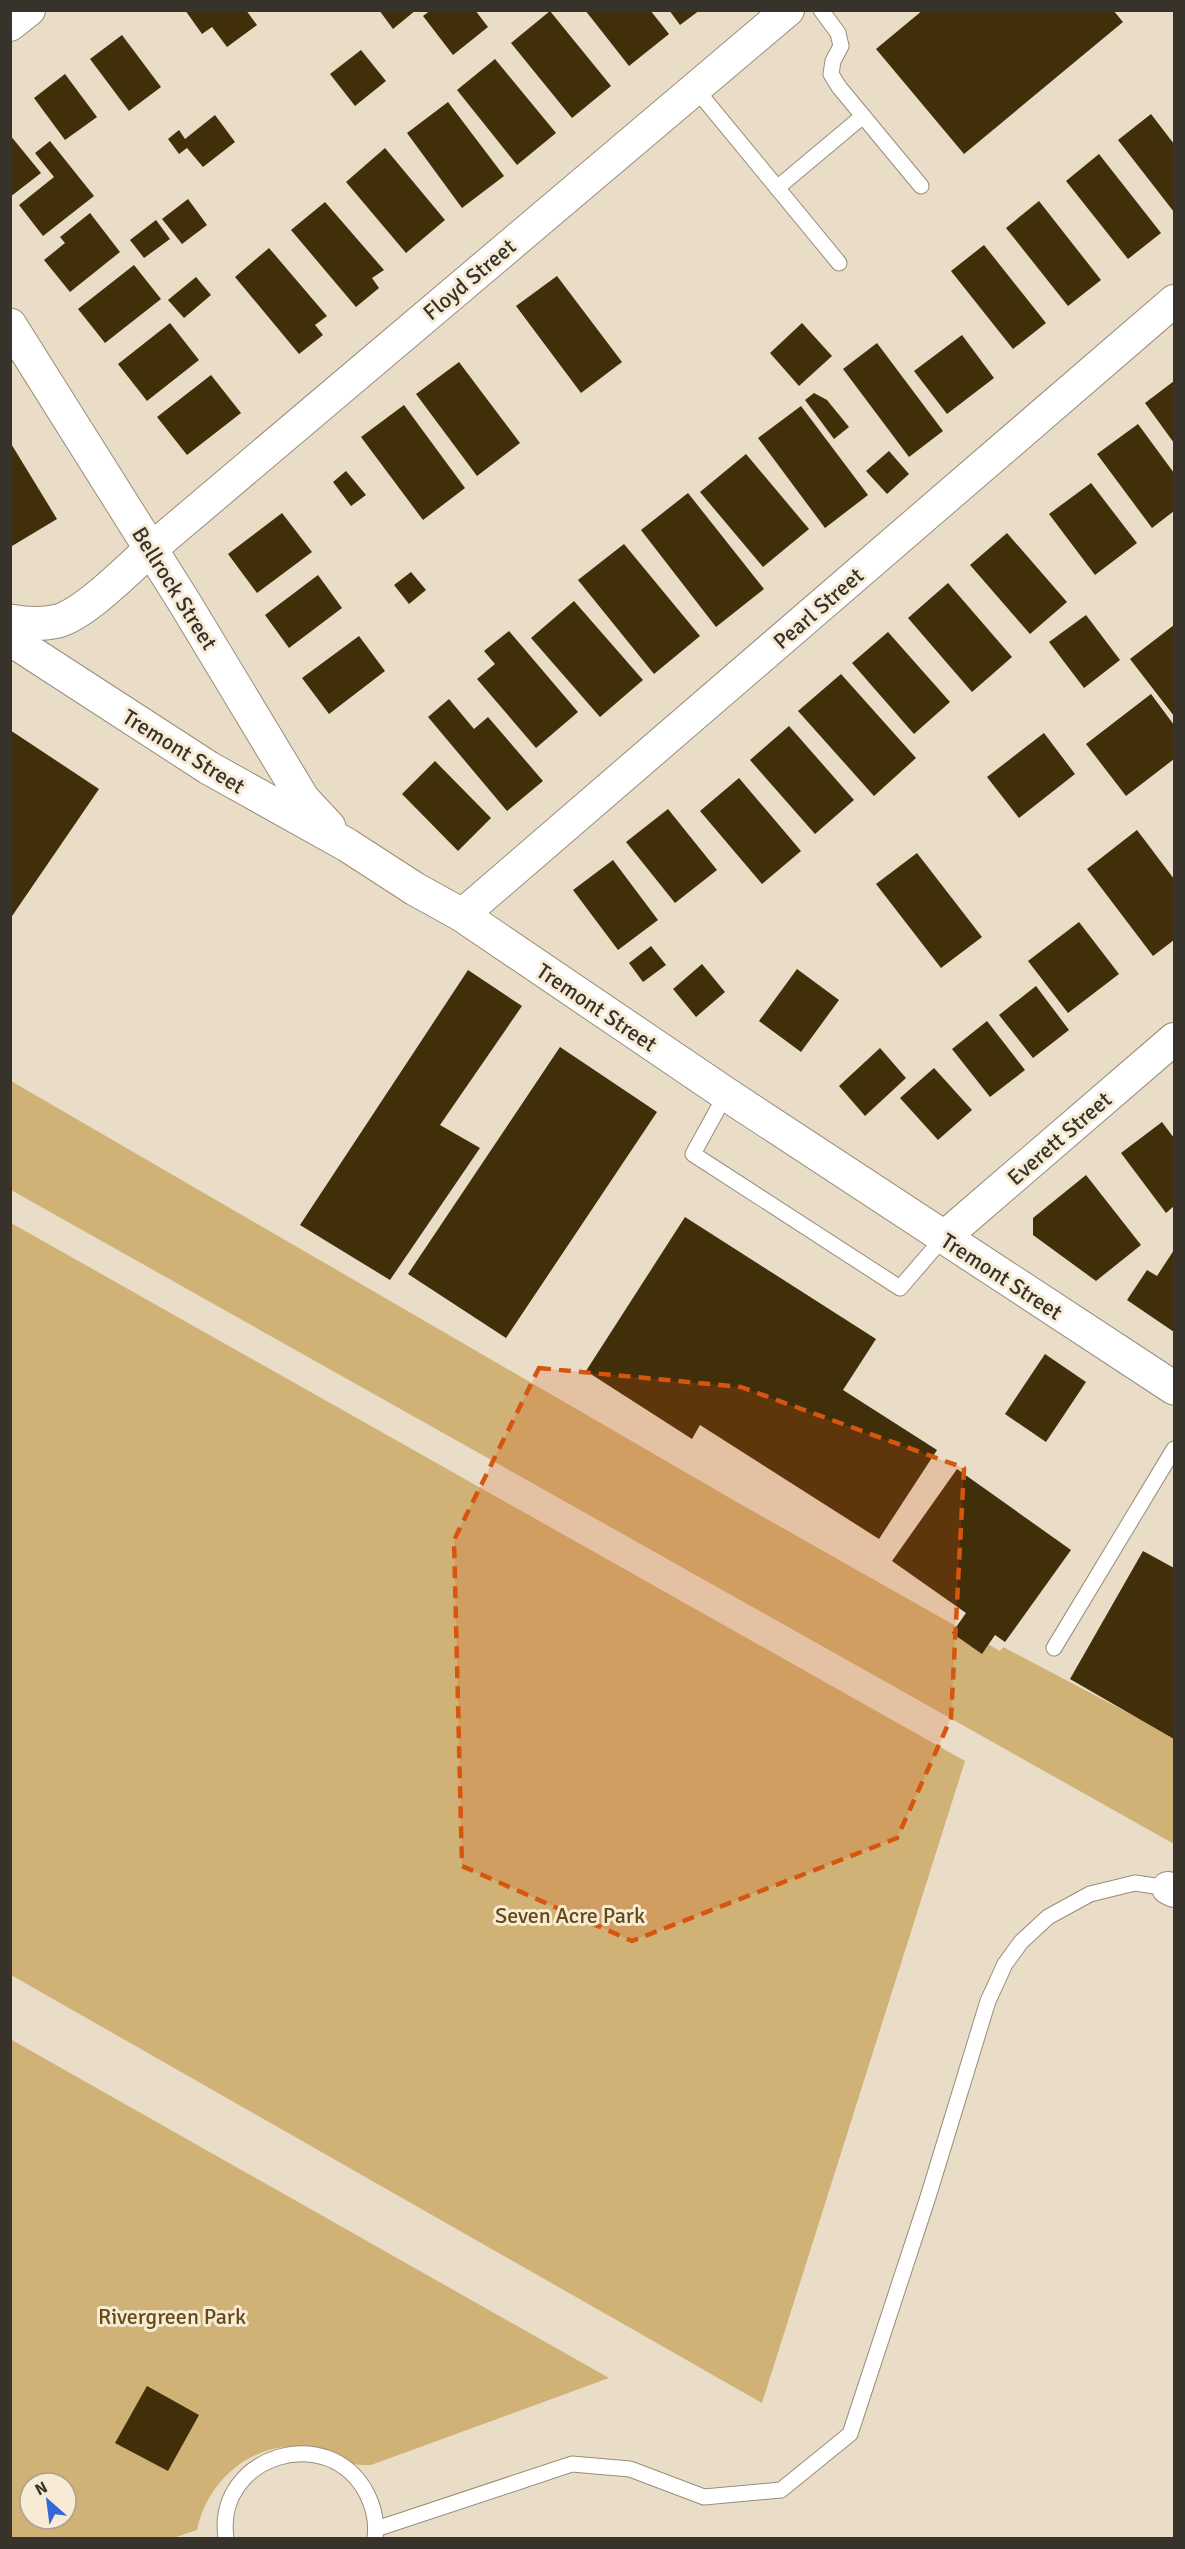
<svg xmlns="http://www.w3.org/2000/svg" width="1185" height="2549" font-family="Signika,sans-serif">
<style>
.green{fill:#d0b176;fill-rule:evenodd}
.building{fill:#412f0a}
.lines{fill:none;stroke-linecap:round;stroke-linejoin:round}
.service-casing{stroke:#988d7a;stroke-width:17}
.minor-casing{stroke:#988d7a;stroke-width:34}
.tertiary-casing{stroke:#988d7a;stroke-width:35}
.service{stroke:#fff;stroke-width:15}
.minor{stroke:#fff;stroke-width:32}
.tertiary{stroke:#fff;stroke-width:33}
.marked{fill:#d6550f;fill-opacity:0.2;stroke:#d6550f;stroke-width:4.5;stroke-dasharray:12 8;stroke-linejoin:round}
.labels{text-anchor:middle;stroke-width:6;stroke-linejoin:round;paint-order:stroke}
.street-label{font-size:22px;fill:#37322a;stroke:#f7ebd5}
.park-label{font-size:22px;fill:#644b16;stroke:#f7ebd5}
</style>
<rect width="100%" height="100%" fill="#e9ddc8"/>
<g class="green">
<polygon points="11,1081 735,1501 1000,1651 1003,1647 1174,1737 1174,1844 11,1190"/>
<polygon points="11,1223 965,1761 762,2403 11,1975"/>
<path d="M10 2039 609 2378 371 2465C366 2465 358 2465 353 2464 339 2460 328 2451 314 2448 258 2437 208 2477 197 2530L173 2538H11ZM30 2483H66V2519H30Z"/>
</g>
<g class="building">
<polygon points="185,10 246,10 257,25 227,47 212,27 202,34"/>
<polygon points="379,10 416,10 393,29"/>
<polygon points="431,10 475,10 488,27 453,55 423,16"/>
<polygon points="585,10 650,10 669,34 629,66"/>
<polygon points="669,10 700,10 680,25"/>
<polygon points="923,10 1113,10 1123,22 964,154 876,49"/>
<polygon points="550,11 611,86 572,118 511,43"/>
<polygon points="122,35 161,87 129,111 90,59"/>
<polygon points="361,50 386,81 355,106 330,74"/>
<polygon points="495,59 556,133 517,165 457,90"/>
<polygon points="65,74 97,117 65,140 34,98"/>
<polygon points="448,102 504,176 462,208 407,133"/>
<polygon points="1151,114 1174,144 1174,212 1118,140"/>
<polygon points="215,115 235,142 203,167 187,148 179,154 168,139 179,130 185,139"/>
<polygon points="10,135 41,173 10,197"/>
<polygon points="50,141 94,196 43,236 19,205 54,177 35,153"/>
<polygon points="385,148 445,220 406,253 346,182"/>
<polygon points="1099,154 1161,233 1128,259 1066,181"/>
<polygon points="188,199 207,225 182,244 162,219"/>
<polygon points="1039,201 1101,280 1068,306 1006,228"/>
<polygon points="325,202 384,270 372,278 379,288 356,307 291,230"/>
<polygon points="90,213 120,252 70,292 44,260 65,243 60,237"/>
<polygon points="156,220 170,239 144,258 130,240"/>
<polygon points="984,245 1046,323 1013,349 951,271"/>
<polygon points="269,248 327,316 315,325 323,335 299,354 235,277"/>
<polygon points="134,265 161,299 105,343 78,309"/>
<polygon points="557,276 622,362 581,393 516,306"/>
<polygon points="196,277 211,295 184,318 168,300"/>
<polygon points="170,323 199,360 147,401 118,364"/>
<polygon points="802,323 832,356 799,386 770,353"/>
<polygon points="962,335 994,378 947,414 914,371"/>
<polygon points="877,343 943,431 909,457 843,369"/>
<polygon points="459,362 520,443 477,476 416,394"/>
<polygon points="211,375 241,413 187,455 157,417"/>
<polygon points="1174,381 1174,443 1145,403"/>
<polygon points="814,393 827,400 849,427 834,439 805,400"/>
<polygon points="404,405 465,488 423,520 361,437"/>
<polygon points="801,406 868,495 825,528 758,438"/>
<polygon points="1138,424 1174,473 1174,511 1152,528 1097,454"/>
<polygon points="10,442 57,519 12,546 10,544"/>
<polygon points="889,451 909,474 887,494 866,471"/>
<polygon points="746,454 809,529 763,567 700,492"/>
<polygon points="346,471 366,495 351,506 333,482"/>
<polygon points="1091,483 1137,543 1095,575 1049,514"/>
<polygon points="688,493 764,589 716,627 641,530"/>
<polygon points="282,513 312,552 257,593 228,554"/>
<polygon points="1007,533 1067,602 1030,634 970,565"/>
<polygon points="624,544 700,636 654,674 578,580"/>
<polygon points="411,572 426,590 409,604 394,585"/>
<polygon points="318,575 342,608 289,648 265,615"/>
<polygon points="948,583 1012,657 972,692 908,618"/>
<polygon points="574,601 643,680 600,717 531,638"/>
<polygon points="1086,615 1120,660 1084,688 1049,642"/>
<polygon points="1174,625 1174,716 1130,659"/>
<polygon points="509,631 578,712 536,748 477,679 495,664 484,651"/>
<polygon points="888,632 950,702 914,734 852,663"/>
<polygon points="359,636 385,671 329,714 302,678"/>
<polygon points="841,674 916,758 874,796 798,711"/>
<polygon points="1151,694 1174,725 1174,759 1126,796 1086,744"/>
<polygon points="449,699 474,729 488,717 543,781 507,811 428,717"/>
<polygon points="789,726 854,800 815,834 750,760"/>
<polygon points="10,730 99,789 10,919"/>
<polygon points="1044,733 1075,774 1019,818 987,777"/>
<polygon points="435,761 491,818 458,851 402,794"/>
<polygon points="739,778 801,851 762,884 700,811"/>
<polygon points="668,809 717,870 675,903 626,842"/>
<polygon points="1137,830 1174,879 1174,940 1153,956 1087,869"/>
<polygon points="917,853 982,937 941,968 876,884"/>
<polygon points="613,860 658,920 618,950 573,890"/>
<polygon points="1079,922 1119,974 1068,1013 1028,961"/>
<polygon points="651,946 666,965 643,982 629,963"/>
<polygon points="702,964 725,992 696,1017 673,989"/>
<polygon points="797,969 839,1000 801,1052 759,1021"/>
<polygon points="468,970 522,1006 440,1125 480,1148 390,1280 300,1225"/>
<polygon points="1036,986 1069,1030 1033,1058 999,1015"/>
<polygon points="987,1021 1025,1070 990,1097 952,1049"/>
<polygon points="560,1047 657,1112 506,1338 408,1274"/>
<polygon points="880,1048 906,1078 865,1116 839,1086"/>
<polygon points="934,1068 972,1110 938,1140 900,1098"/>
<polygon points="1162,1122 1174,1138 1174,1206 1166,1213 1121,1153"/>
<polygon points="1086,1175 1141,1245 1096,1281 1033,1235 1033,1218"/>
<polygon points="685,1217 876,1339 843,1390 937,1450 879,1539 700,1425 692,1439 586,1371"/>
<polygon points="1174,1250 1174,1332 1127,1300 1147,1270 1157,1276"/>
<polygon points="1045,1354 1086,1382 1046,1442 1005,1414"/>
<polygon points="957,1469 1071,1550 1005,1642 995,1635 982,1654 952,1633 966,1613 892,1561"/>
<polygon points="1143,1551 1174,1568 1174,1739 1070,1679"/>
<polygon points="147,2386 199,2415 168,2471 115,2443"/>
</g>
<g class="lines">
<defs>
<g id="service">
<polyline points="821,10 838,33 841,46 833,61 831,74 839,87 921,186"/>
<polyline points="695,88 839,263"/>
<polyline points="777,188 863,116"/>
<polyline points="726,1094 693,1154 900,1288 943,1238"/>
<polyline points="1054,1648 1174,1449"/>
<polyline points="376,2529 572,2464 630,2469 704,2497 781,2490 850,2434 928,2197 988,2001 1005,1964 1021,1942 1048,1917 1090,1894 1135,1883 1168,1888"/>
<path d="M226 2538C214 2456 329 2420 367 2494 374 2508 377 2523 375 2538"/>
</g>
<g id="minor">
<polyline points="10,25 29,10"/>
<polyline points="151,549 788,10"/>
<polyline points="462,915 1174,301"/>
<polyline points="943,1238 1174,1039"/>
<polyline points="1168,1888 1174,1891"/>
</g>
<g id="tertiary">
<polyline points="10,325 186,605 303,799 329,827"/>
<path d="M10 621C26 624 42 625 58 621 86 613 128 569 151 549"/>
<polyline points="10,639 209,768 347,845 415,889 462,915 726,1094 1174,1388"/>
</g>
</defs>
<use href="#service" class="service-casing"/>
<use href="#minor" class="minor-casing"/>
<use href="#tertiary" class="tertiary-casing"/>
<use href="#service" class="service"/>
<use href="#minor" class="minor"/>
<use href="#tertiary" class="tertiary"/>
</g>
<path class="marked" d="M539 1368 741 1387 964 1468 951 1718 897 1838 632 1941 462 1866 454 1540Z"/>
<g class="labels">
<g class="street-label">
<text transform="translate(469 279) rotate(-40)" y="8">Floyd Street</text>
<text transform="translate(175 588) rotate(58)" y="8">Bellrock Street</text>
<text transform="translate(818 608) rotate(-41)" y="8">Pearl Street</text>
<text transform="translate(184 751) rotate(32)" y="8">Tremont Street</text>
<text transform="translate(597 1007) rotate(34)" y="8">Tremont Street</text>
<text transform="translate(1059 1138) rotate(-41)" y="8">Everett Street</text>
<text transform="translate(1002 1276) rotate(33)" y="8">Tremont Street</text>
</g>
<g class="park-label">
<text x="570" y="1923">Seven Acre Park</text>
<text x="172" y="2324">Rivergreen Park</text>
</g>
</g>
<rect width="1185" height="2549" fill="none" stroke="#37322a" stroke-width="24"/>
<g transform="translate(48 2501) rotate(332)"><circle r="28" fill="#f7ebd5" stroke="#aaa191" stroke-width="1.5"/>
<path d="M0-4.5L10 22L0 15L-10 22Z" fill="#3269d7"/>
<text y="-9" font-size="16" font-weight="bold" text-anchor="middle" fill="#37322a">N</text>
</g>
</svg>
